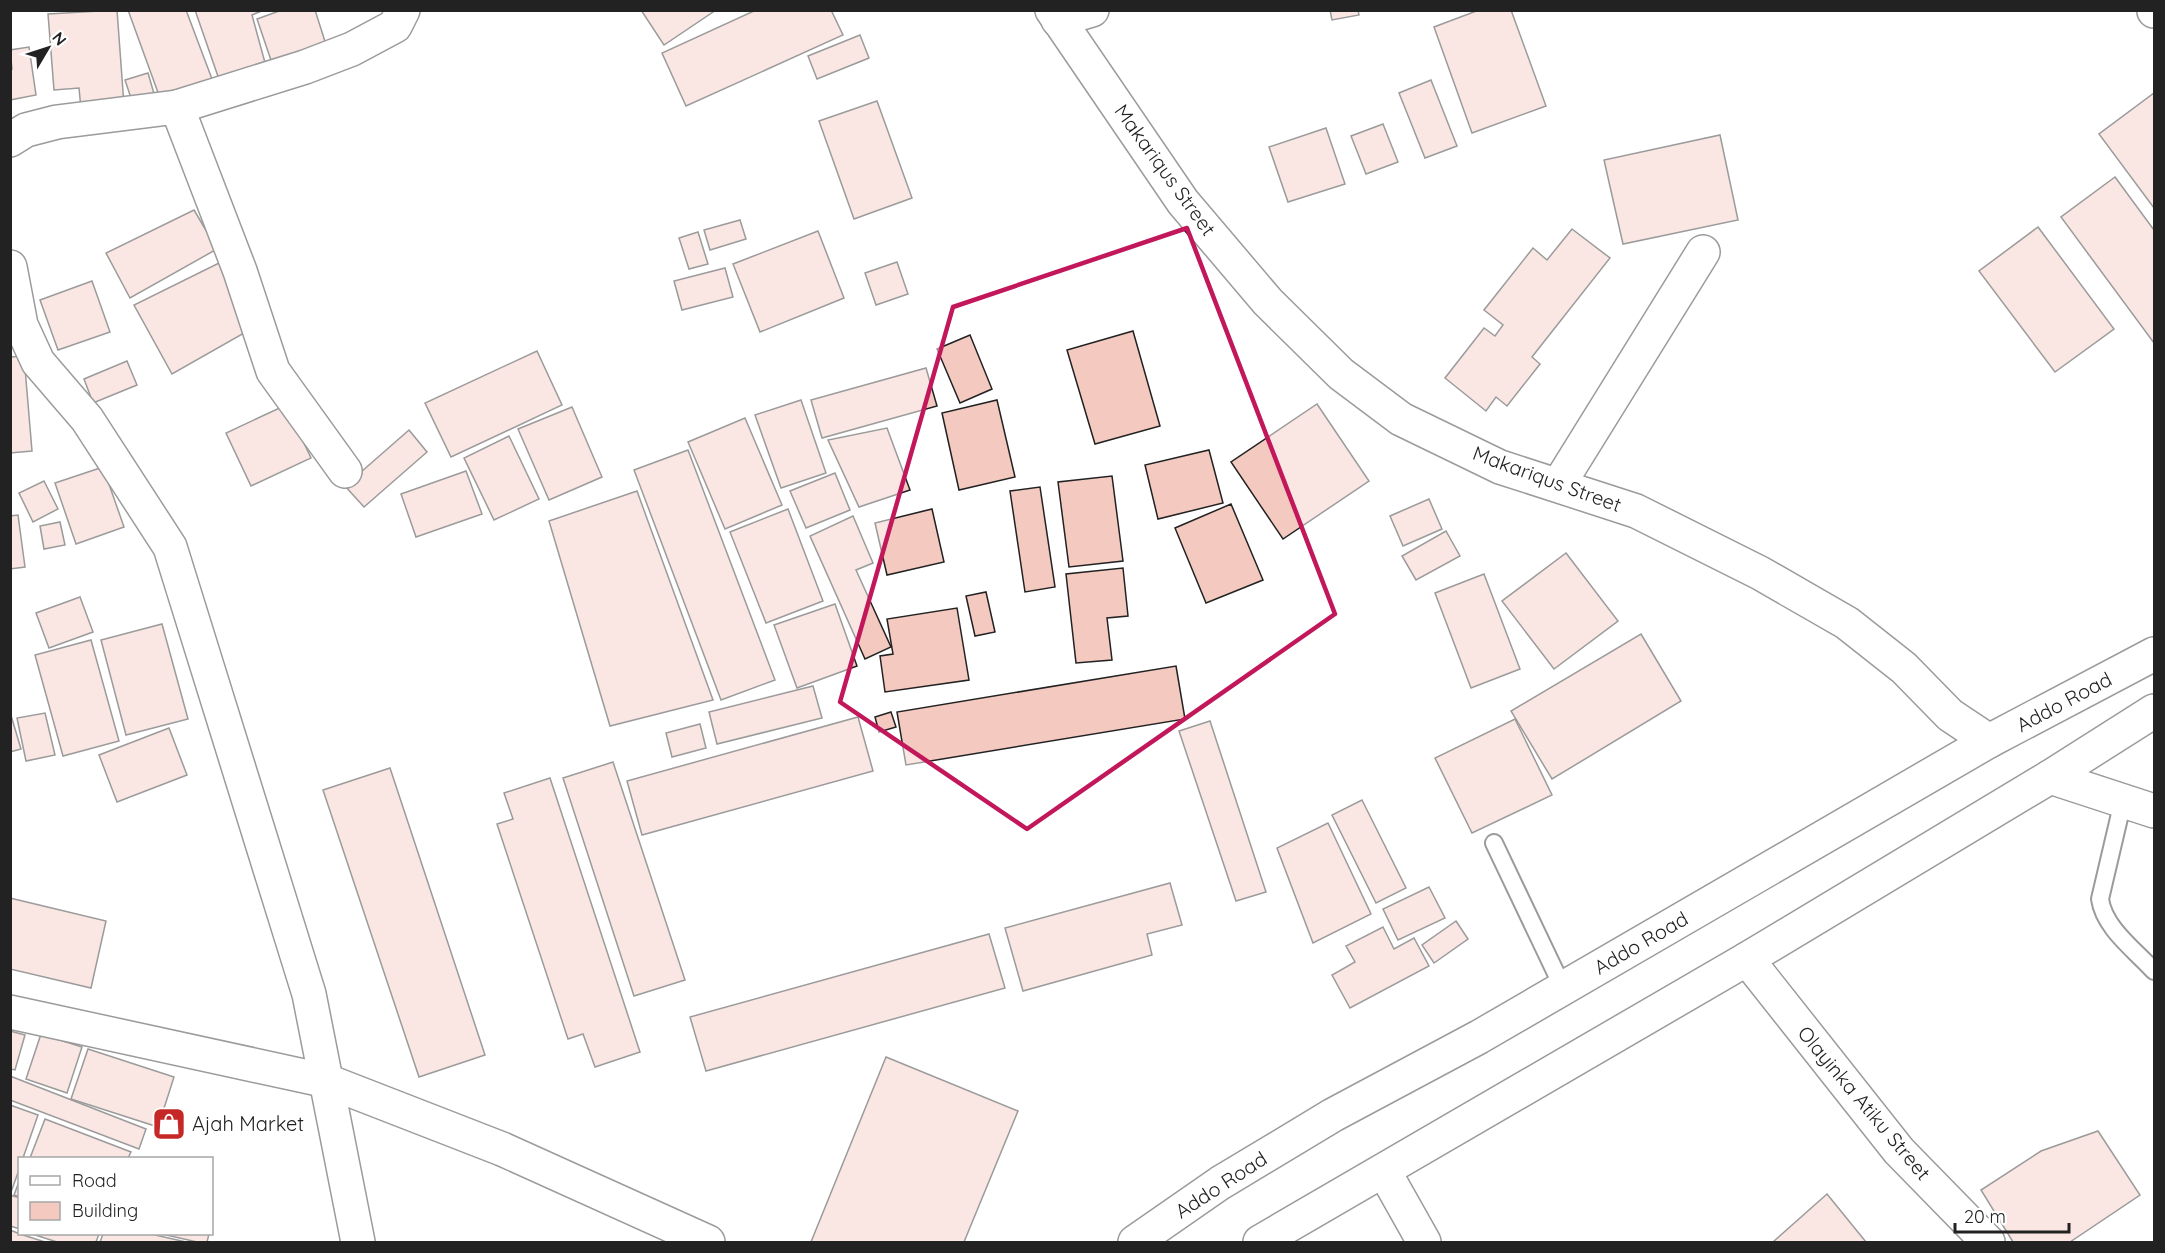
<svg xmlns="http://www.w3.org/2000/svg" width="2165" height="1253" font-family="Quicksand,sans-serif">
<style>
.building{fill:#f3c9c0;stroke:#222;stroke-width:1.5}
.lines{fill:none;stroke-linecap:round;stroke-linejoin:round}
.lane-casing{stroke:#222;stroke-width:20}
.street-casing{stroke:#222;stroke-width:36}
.primary-casing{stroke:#222;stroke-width:36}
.lane{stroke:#fff;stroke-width:16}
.street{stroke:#fff;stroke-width:33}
.primary{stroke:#fff;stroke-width:33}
.marked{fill:none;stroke:#c2185b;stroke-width:4.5;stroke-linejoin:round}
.labels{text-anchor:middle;stroke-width:4.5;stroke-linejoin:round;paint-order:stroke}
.street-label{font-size:20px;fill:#222;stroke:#fff}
.poi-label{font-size:20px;fill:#222;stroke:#fff;text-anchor:start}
</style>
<rect width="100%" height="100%" fill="#fff"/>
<g class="building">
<polygon points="117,10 124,105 81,109 79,88 54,90 48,14"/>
<polygon points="128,10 186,10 212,79 160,98"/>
<polygon points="195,10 264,10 252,15 267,70 221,85"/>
<polygon points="282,10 315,10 329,54 275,72 257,19"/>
<polygon points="641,10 716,10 664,45"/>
<polygon points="756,10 831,10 843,35 686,106 662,53"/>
<polygon points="1330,10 1358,10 1359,15 1332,20"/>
<polygon points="1479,10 1511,10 1546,106 1472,133 1434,27"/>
<polygon points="860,35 869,58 817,79 808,56"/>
<polygon points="29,47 36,95 10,100 10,69 12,69 10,50"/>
<polygon points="148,73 155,97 133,104 125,80"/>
<polygon points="1431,80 1457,146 1425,158 1399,93"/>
<polygon points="2154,93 2154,208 2099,134"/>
<polygon points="877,101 912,198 854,219 819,121"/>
<polygon points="1383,124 1398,162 1366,174 1351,136"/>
<polygon points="1326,128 1345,184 1288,202 1269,147"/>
<polygon points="1720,135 1738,220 1623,244 1604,160"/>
<polygon points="2115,177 2154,230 2154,343 2061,217"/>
<polygon points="194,210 217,249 130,298 106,253"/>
<polygon points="740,220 746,239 710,250 704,230"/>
<polygon points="2038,227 2114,329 2055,372 1979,271"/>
<polygon points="1572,229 1610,258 1532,357 1540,364 1507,406 1496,397 1486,411 1445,378 1484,328 1495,336 1503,325 1484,310 1533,248 1547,260"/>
<polygon points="818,231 844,298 760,332 733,264"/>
<polygon points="698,232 708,264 689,269 679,238"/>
<polygon points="897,262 908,294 876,305 865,273"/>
<polygon points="219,263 253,328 172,374 134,305"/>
<polygon points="725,268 733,297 682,310 674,281"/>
<polygon points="92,281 110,332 58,350 40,300"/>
<polygon points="1133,331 1160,426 1095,444 1067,350"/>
<polygon points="970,335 992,389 960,403 937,349"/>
<polygon points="537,351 562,405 451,457 425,403"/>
<polygon points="24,356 32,451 10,453 10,357"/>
<polygon points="127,361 137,385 93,403 84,379"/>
<polygon points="926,368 937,406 822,438 811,400"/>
<polygon points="801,400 826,473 781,488 755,415"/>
<polygon points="997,400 1015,477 959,490 942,413"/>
<polygon points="1317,404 1369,481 1283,539 1231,462"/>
<polygon points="286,405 311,458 251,486 226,433"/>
<polygon points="572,407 602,477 549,500 518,429"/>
<polygon points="745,418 782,505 725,529 688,442"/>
<polygon points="887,428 910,490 859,507 828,440"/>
<polygon points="409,430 427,452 364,507 345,486"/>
<polygon points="509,436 539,499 494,520 464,458"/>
<polygon points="688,450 775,680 721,700 634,470"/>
<polygon points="1209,450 1223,503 1158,519 1145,465"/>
<polygon points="103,467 124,527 76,544 55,483"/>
<polygon points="466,471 482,514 416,537 401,494"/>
<polygon points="835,473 850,510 806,528 790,491"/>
<polygon points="1112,476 1123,561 1069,567 1058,482"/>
<polygon points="44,481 58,509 33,522 19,493"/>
<polygon points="1040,487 1055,587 1025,592 1010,491"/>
<polygon points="637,491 713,700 610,726 549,521"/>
<polygon points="1429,499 1442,529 1403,546 1390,516"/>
<polygon points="1231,504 1263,580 1206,603 1175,528"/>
<polygon points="788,509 823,601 766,623 730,532"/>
<polygon points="932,509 944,562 887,575 875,523"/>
<polygon points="18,515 25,567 10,569 10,516"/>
<polygon points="853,516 873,563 856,570 891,647 865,659 810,536"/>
<polygon points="60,522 65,545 44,549 40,526"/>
<polygon points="1446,531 1460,556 1416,580 1402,556"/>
<polygon points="1566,553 1618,621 1554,669 1502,601"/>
<polygon points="1123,568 1128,616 1107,618 1112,660 1076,663 1066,574"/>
<polygon points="1484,574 1520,669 1471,688 1435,593"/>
<polygon points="986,592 995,632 975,636 966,596"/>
<polygon points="80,597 93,632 49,648 36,613"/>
<polygon points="835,604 857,666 797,688 774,625"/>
<polygon points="957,608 969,680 885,692 880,656 893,654 887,619"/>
<polygon points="162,624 188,719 126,735 101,640"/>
<polygon points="1641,634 1681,701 1552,779 1511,711"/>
<polygon points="91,640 119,741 63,756 35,655"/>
<polygon points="1176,666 1185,719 906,765 897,712"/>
<polygon points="813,686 822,718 717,744 709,712"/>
<polygon points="10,712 21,749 10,752"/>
<polygon points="891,712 896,727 879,732 875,717"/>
<polygon points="45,713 55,755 26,761 17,718"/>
<polygon points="858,717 873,771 642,835 627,781"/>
<polygon points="1515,719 1552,795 1472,833 1435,758"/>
<polygon points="1210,721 1266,892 1236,901 1179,731"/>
<polygon points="700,724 706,748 672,757 666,733"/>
<polygon points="169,728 187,775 117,802 99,755"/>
<polygon points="613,762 685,980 634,996 563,778"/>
<polygon points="390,768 485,1055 419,1077 323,790"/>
<polygon points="550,778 640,1052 595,1067 583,1034 568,1039 497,824 513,819 504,793"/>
<polygon points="1362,800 1406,888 1376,903 1332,815"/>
<polygon points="1328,823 1371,914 1313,943 1277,848"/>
<polygon points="1170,883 1182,925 1147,934 1152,955 1023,991 1005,928"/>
<polygon points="1429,887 1445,918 1398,940 1383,909"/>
<polygon points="10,898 106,921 91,988 10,969"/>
<polygon points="1456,921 1468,939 1434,963 1422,945"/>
<polygon points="1383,927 1394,949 1414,938 1429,966 1350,1008 1332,975 1355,962 1346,946"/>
<polygon points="989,934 1005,988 706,1071 690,1017"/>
<polygon points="10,1031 25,1035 15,1070 10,1069"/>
<polygon points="41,1034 82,1047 67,1093 26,1079"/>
<polygon points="88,1049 174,1077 158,1127 71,1099"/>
<polygon points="886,1057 1018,1111 964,1242 811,1242"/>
<polygon points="10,1076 146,1129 139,1149 10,1100"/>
<polygon points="10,1105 38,1115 23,1158 20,1158 20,1167 11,1192"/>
<polygon points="45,1119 131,1152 128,1158 30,1158"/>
<polygon points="2098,1131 2140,1195 2070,1242 2013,1242 1981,1190 2041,1151"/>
<polygon points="20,1179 20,1197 14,1195"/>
<polygon points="1827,1194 1866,1242 1773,1242"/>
<polygon points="10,1195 20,1198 20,1229 10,1226"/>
<polygon points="10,1230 20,1234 45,1242 10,1242"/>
<polygon points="32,1234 99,1234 96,1242 57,1242"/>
<polygon points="103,1234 151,1234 186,1242 100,1242"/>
<polygon points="162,1234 209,1234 207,1242 197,1242"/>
</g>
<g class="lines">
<defs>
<g id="lane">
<path d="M2123 801 2100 899C2104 928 2135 950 2154 971"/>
<polyline points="1494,843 1563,988"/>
</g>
<g id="street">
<polyline points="1052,10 1183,202 1268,302 1341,374 1401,419 1500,467 1636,511 1760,573 1847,623 1904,668 1950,715 1989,741"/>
<polyline points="2154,10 2154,11"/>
<polyline points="1058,20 1092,10"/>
<polyline points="177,107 240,271 273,371 345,471"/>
<polyline points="10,140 26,130 57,122 177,107 305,67 352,49 395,26 403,10"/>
<polyline points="10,267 21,325 38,362 87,419 170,547 309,994 358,1242"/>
<polyline points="1559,484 1703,252"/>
<polyline points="2050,777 2154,811"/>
<polyline points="1747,959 1899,1151 1988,1242"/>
<polyline points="10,1012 327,1081 502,1149 708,1242"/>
<polyline points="1384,1171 1424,1242"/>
</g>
<g id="primary">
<polyline points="1135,1242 1220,1183 1333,1115 1479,1037 1989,741 2154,654"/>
<polyline points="1260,1242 1747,959 2050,777 2154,711"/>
</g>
</defs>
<use href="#lane" class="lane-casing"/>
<use href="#street" class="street-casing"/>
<use href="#primary" class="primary-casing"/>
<use href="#lane" class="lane"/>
<use href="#street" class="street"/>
<use href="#primary" class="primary"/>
</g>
<path d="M0 0H2165V1253H0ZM1187 228 1335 614 1027 829 840 702 953 307Z" fill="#fff" fill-opacity=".55" fill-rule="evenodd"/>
<path class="marked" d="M1187 228 1335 614 1027 829 840 702 953 307Z"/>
<defs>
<symbol id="shop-square" viewBox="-11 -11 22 22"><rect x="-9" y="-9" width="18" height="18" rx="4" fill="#c62828" stroke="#fff"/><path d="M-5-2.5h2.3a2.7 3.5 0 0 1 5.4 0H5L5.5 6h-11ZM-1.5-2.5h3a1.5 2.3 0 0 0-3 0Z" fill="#fff"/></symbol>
</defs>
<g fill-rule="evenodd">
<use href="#shop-square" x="150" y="1105" width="38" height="38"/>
</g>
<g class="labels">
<g class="street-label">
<text transform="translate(1165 170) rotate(54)" y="7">Makariqus Street</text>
<text transform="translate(1547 479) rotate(20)" y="7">Makariqus Street</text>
<text transform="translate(2064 702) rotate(-28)" y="7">Addo Road</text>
<text transform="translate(1641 943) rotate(-30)" y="7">Addo Road</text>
<text transform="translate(1864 1103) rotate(50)" y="7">Olayinka Atiku Street</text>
<text transform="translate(1221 1185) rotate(-33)" y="7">Addo Road</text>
</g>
<g class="poi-label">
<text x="192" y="1131">Ajah Market</text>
</g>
</g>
<rect width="2165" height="1253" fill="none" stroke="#222222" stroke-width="24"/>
<rect x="18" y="1157" width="195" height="78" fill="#ffffff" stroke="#a7a7a7" stroke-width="1.5"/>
<rect x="30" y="1176" width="30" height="9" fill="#ffffff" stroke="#a7a7a7" stroke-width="1.5"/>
<text x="72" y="1187" font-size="18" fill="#222222">Road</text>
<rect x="30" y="1202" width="30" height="18" fill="#f3c9c0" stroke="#a7a7a7" stroke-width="1.5"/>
<text x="72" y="1217" font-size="18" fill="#222222">Building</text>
<g transform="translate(48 48) rotate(51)" stroke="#ffffff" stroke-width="4.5" paint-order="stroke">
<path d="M0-4.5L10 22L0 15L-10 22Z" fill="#222222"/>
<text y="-9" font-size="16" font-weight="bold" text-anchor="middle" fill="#222222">N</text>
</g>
<path d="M1955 1223v9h114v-9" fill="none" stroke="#222222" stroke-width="3"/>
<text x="1964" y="1223" font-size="18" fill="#222222" stroke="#ffffff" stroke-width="4.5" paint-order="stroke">20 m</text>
</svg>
